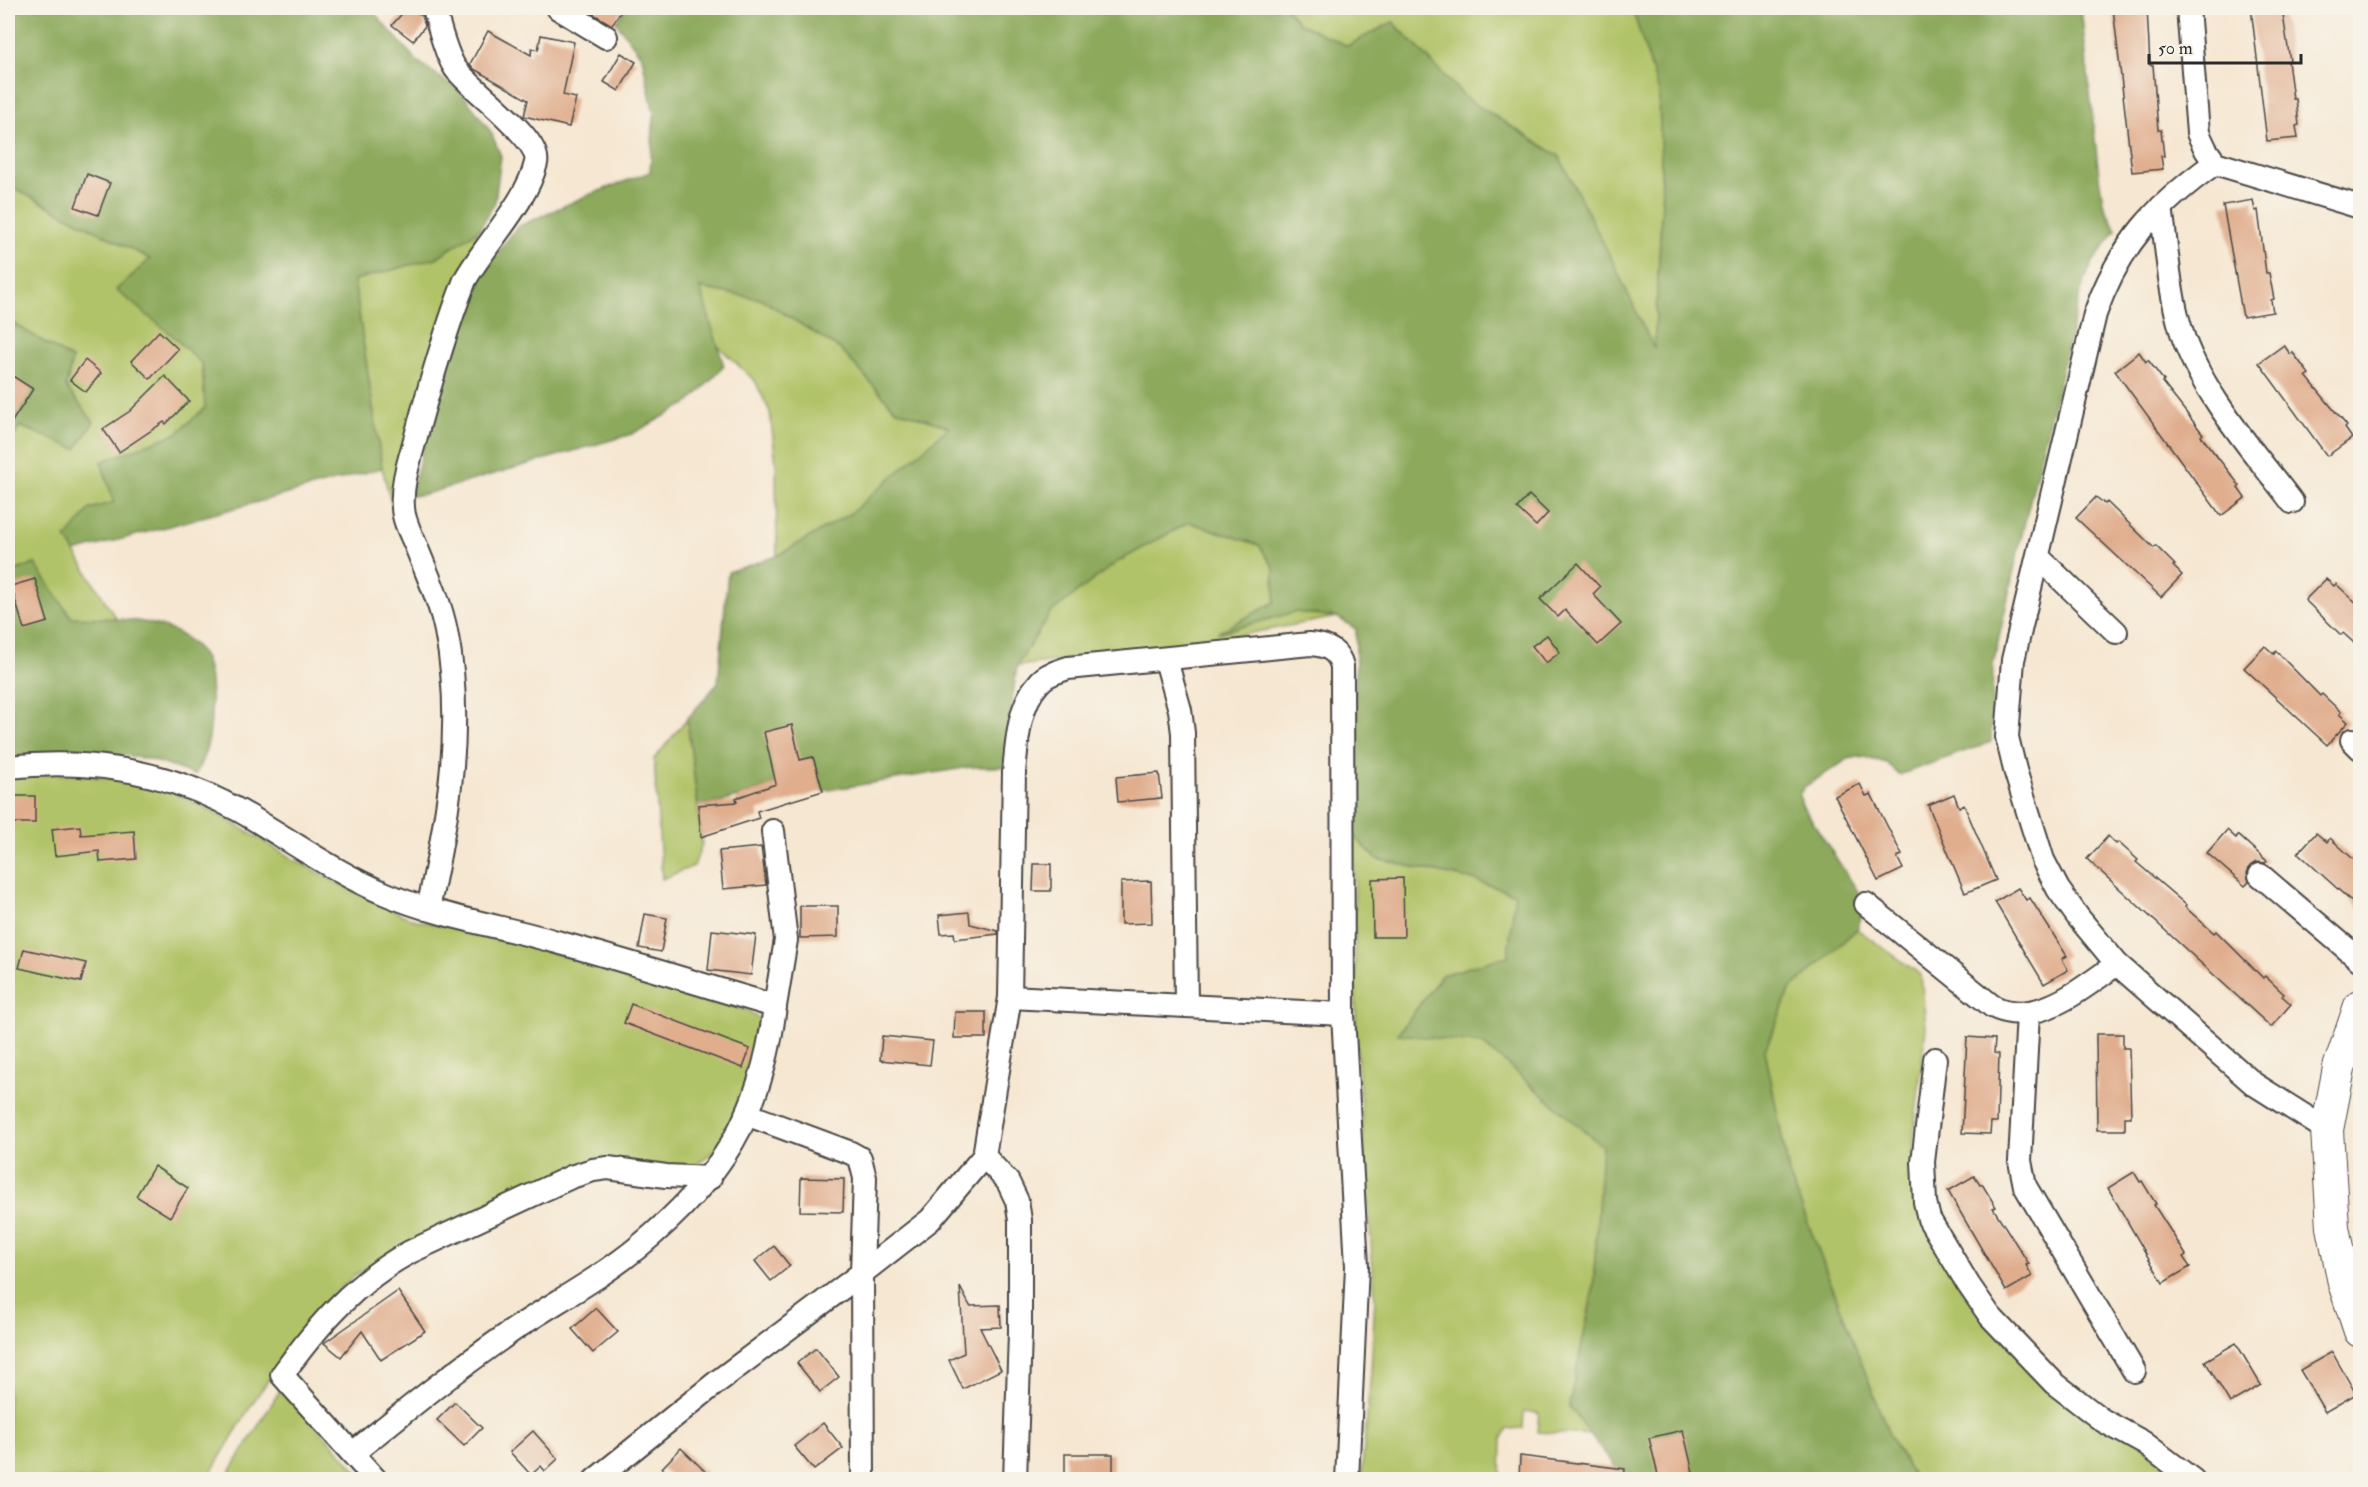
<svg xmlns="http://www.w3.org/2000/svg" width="2368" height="1487" font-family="'IM FELL Double Pica',serif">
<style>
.green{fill:#b1c367;stroke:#6e7749;stroke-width:1.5}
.forest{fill:#8ca95c;stroke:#5c6a44;stroke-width:1.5}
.building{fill:#e0ad8d}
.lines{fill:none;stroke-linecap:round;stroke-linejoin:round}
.street-casing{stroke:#494744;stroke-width:26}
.secondary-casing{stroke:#494744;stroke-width:34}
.street{stroke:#fff;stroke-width:22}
.secondary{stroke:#fff;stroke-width:32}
</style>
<rect width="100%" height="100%" fill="#f7f3e8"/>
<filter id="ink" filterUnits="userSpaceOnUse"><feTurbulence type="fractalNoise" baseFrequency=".0167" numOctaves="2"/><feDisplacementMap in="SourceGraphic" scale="12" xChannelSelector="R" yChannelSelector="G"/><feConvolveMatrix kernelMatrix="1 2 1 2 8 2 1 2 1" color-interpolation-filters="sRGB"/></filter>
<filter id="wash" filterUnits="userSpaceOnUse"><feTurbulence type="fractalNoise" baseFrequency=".008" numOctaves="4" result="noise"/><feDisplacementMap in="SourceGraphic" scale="24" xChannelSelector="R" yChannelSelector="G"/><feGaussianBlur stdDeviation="1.35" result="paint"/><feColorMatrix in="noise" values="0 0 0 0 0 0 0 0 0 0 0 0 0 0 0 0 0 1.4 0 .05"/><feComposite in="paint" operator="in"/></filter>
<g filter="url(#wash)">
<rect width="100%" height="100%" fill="#f6e7d2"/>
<g class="green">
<polygon points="1286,8 1632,8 1659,92 1662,202 1654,350 1613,262 1559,156 1467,99 1393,22 1347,46 1299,23"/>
<polygon points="8,185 151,259 117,290 172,335 202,364 206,407 177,433 102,462 114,503 66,538 117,620 71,617 35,564 8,573 8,448 19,426 76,448 93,422 66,387 72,359 8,320"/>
<polygon points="479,230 447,308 392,506 382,468 354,280 436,258"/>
<polygon points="699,288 761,299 840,349 895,409 950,427 851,513 777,556 776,464 770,412 755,381 717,345"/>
<polygon points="1189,522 1259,545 1274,568 1275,602 1220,632 1295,612 1337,617 1202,642 1017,666 1050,613 1117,562"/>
<polygon points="687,719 702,844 694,866 662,879 654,759"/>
<polygon points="68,774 121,779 168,790 220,815 293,859 351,890 411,919 494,935 749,1011 764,1023 749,1086 729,1128 716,1149 695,1166 673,1168 598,1160 404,1246 356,1274 322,1305 255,1399 207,1479 8,1479 8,775"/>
<polygon points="1354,836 1377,859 1474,880 1515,894 1508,956 1442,975 1398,1033 1483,1044 1602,1146 1593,1291 1569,1406 1591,1435 1537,1432 1539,1413 1524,1411 1523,1428 1508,1429 1502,1439 1501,1479 1361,1479 1371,1372 1375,1297 1356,1037"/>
<polygon points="1857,929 1921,975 1926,1027 1914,1131 1912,1183 1918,1214 1965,1294 2183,1479 1915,1479 1890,1437 1789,1174 1765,1050 1790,990"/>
<polygon points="282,1387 365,1480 225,1480"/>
</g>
<g class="forest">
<polygon points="8,8 370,8 416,60 462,93 491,132 501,156 495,202 479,230 436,258 354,280 382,468 75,552 66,538 90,509 114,502 101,462 177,433 205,408 202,364 172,335 116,290 150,259 8,185"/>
<polygon points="626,8 1286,8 1299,23 1347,46 1393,22 1467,99 1559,156 1613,262 1654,349 1662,202 1659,92 1632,8 2081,8 2099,176 2103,203 2116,230 2092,263 2080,294 2021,538 1993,665 1991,742 1899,775 1887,763 1880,761 1859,757 1848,759 1804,787 1799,795 1802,805 1866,904 1857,929 1790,990 1765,1050 1789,1174 1890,1437 1915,1479 1624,1479 1569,1406 1593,1291 1602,1146 1483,1044 1398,1034 1442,975 1508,956 1515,894 1474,880 1377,859 1354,836 1356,629 1337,617 1295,612 1217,633 1275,602 1274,568 1259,545 1189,522 1117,562 1050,613 1017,666 1003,767 970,767 823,791 812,757 791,763 795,778 719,803 698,805 687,719 718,683 728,572 777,556 851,513 949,427 895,409 840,349 761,299 700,288 724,366 690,402 632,434 426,494 410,496 454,338 478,279 517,227 586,196 650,172 654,114 642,57 616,22"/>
<polygon points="8,320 72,359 66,387 94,422 76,449 20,426 8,448"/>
<path d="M35 564 71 617C113 619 177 615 203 656 210 667 210 683 211 696 212 728 210 747 195 775 180 770 166 764 151 760 107 749 52 754 8 757V573Z"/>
</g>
<g id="blocks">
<g class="building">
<polygon points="407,8 411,8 422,16 425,26 413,41 392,25"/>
<polygon points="583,8 623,8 612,25"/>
<polygon points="2113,8 2147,8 2150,65 2153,65 2158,130 2161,130 2164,156 2161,156 2163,169 2132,172"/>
<polygon points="2251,8 2282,8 2290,61 2288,61 2293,99 2296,99 2299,125 2296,126 2298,138 2267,141"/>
<polygon points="488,31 531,55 532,48 538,50 541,35 574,42 563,95 576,98 569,127 524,116 528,100 474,69 470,64"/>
<polygon points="621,53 636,62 619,91 604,82"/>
<polygon points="87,174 110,183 98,215 75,207"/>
<polygon points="2253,200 2255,211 2258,210 2266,273 2269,273 2274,299 2271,300 2273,312 2243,317 2223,205"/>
<polygon points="159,331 178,349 150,379 131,361"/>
<polygon points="2284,345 2290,354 2293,353 2309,374 2306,376 2347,426 2345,428 2352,438 2327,456 2259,363"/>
<polygon points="2139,352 2146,362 2148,360 2164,381 2162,382 2203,434 2201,436 2240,486 2238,488 2245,498 2221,516 2115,371"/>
<polygon points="85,360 101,373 86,392 70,380"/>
<polygon points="8,373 33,389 8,428"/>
<polygon points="165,376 189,401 166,424 164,422 119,452 103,429 130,411"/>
<polygon points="1529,495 1548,513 1536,526 1517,508"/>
<polygon points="2096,497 2105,504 2107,502 2154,548 2156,546 2175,565 2173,566 2182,575 2161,597 2076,518"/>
<polygon points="1578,563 1600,587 1593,594 1621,624 1598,645 1565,610 1558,617 1540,599"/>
<polygon points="35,579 48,622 24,629 11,586"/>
<polygon points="2326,579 2334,586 2336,584 2361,607 2361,649 2343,633 2341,635 2305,600"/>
<polygon points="1547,635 1560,652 1546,663 1532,646"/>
<polygon points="2265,646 2274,654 2276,651 2320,696 2322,694 2341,712 2339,714 2348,722 2327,745 2244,668"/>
<polygon points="792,725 800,760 813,757 823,791 757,811 759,818 701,837 698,805 737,802 736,798 776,784 764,732"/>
<polygon points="1159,773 1162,798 1118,802 1116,777"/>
<polygon points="1860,784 1866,796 1871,794 1902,855 1897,857 1903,869 1878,881 1835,796"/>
<polygon points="1954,794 1959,807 1964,805 1996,880 1965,893 1928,805"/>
<rect x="8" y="796" width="27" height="27"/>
<polygon points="80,826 81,835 134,831 136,859 100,862 99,851 55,856 52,829"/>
<polygon points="2227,830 2236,838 2238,835 2267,861 2265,863 2256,862 2250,866 2247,873 2249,882 2245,886 2207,853"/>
<polygon points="2316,833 2327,842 2330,838 2361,866 2361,910 2298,853"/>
<polygon points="2108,836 2116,844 2118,842 2138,860 2136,862 2186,905 2185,907 2214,933 2216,931 2263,978 2265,976 2284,994 2282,996 2291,1004 2271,1027 2087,859"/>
<polygon points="761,847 766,885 723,889 719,851"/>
<polygon points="1034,864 1051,864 1051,891 1033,891"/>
<polygon points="1403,878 1404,937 1373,937 1372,879"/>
<polygon points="1151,881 1152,923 1121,924 1121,882"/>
<polygon points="2018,888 2026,900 2030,898 2067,956 2062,959 2068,970 2044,984 1995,902"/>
<polygon points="800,906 838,906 838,937 800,938"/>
<polygon points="969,912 970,924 998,931 998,934 955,939 954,933 941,934 939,915"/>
<polygon points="645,914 667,918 661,952 639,948"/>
<polygon points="712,930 756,935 751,975 708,970"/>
<polygon points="24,949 86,963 81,982 19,968"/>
<polygon points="631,1004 750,1049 743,1068 624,1023"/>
<polygon points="955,1012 986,1012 986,1038 954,1038"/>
<polygon points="2096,1034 2123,1034 2123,1048 2129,1048 2131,1117 2125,1117 2125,1130 2097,1130"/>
<polygon points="882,1036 933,1041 930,1065 880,1060"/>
<polygon points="1967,1037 1995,1039 1994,1053 1999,1054 1997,1122 1991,1122 1990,1134 1962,1133"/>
<polygon points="154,1166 188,1188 170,1217 136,1196"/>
<polygon points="2134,1172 2140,1182 2142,1181 2156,1204 2154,1205 2186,1255 2183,1257 2190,1267 2163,1283 2108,1188"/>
<polygon points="1974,1176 1980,1185 1982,1184 1996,1207 1993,1208 2029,1264 2026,1265 2032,1276 2006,1291 1948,1191"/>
<polygon points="801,1178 844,1179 843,1212 800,1211"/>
<polygon points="774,1246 790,1266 771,1281 755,1261"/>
<polygon points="960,1287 970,1306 1000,1305 1001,1327 980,1328 1001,1370 963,1389 949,1360 964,1353"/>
<polygon points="398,1291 425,1331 381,1360 362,1331 341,1357 324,1343"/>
<polygon points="596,1308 618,1332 593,1353 572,1329"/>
<polygon points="2236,1343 2261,1385 2230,1403 2205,1361"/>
<polygon points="816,1348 839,1377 820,1392 797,1363"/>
<polygon points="2332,1352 2356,1394 2325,1412 2300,1370"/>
<polygon points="455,1402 482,1428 464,1446 437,1420"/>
<polygon points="823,1423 843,1448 814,1470 794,1446"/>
<polygon points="1683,1430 1693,1472 1659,1479 1649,1438"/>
<polygon points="533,1431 558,1459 545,1471 541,1466 531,1475 510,1452"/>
<polygon points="681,1448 713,1479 674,1479 662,1468"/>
<rect x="1065" y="1454" width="48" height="25"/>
<polygon points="1520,1456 1625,1469 1624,1479 1519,1479"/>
</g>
</g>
</g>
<g filter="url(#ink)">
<use href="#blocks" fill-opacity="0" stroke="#494744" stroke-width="1.5"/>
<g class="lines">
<defs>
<g id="street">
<polyline points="558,8 606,37"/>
<polyline points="2188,8 2198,133 2206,150 2215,163 2360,207"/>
<path d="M2215 163C2156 205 2119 245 2095 314L2013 660 2007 737 2015 770 2043 860 2058 889 2078 917 2117 964 2254 1084 2327 1130"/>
<path d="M2161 207C2167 248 2169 291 2181 330 2199 390 2254 452 2292 502"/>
<polyline points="2038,557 2116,632"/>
<polyline points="1166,660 1180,710 1183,733 1186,1006"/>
<polyline points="2352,740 2360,748"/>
<path d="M8 767C89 758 168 771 240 811 289 839 335 873 386 894 441 917 500 926 557 942 630 962 702 985 775 1006 762 1115 721 1179 637 1248 598 1280 553 1303 512 1331 457 1369 405 1411 353 1453"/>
<polyline points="773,831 786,940 775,1006"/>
<polyline points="2260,875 2360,960"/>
<path d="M1866 904 1992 1006C2036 1029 2082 988 2117 964"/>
<path d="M428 909C448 817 465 725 446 631 440 601 427 574 416 546 411 534 403 520 403 507 401 483 410 459 416 436 430 384 445 331 465 280 485 244 527 202 536 163 542 139 471 90 455 68 445 52 439 26 434 8"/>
<polyline points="1010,997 1343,1014"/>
<polyline points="2028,1014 2020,1161 2025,1186 2134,1371"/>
<polyline points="1935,1059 1923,1162 1925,1202 1929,1219 1968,1284 1990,1316 2054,1383 2102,1420 2144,1443 2193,1480"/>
<polyline points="746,1114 851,1153 860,1158 865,1178 862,1273 930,1220 984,1156 1008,1182 1017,1201 1020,1220 1020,1333 1015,1480"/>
<path d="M984 1156 1010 997 1014 772C1017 744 1018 705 1039 683 1046 674 1057 672 1068 668L1310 644C1326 645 1338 650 1342 666L1343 1014 1357 1266 1347 1480"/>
<polyline points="862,1273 863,1480"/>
<path d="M376 1480 282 1375C317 1326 356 1281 410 1252L571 1177 593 1170 608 1168 666 1176 710 1178"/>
<polyline points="595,1480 717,1382 862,1273"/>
</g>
<polyline id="secondary" points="2360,1006 2339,1068 2327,1130 2333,1227 2344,1283 2360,1331"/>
</defs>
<use href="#street" class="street-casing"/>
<use href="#secondary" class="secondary-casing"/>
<use href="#street" class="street"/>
<use href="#secondary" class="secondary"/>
</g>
</g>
<rect width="2368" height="1487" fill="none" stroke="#f7f3e8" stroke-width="30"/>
<path d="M2149 54v9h152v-9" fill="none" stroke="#2b2b2b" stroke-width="3"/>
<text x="2158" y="54" font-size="18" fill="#2b2b2b" stroke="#f7f3e8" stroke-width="4.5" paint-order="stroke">50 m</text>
</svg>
